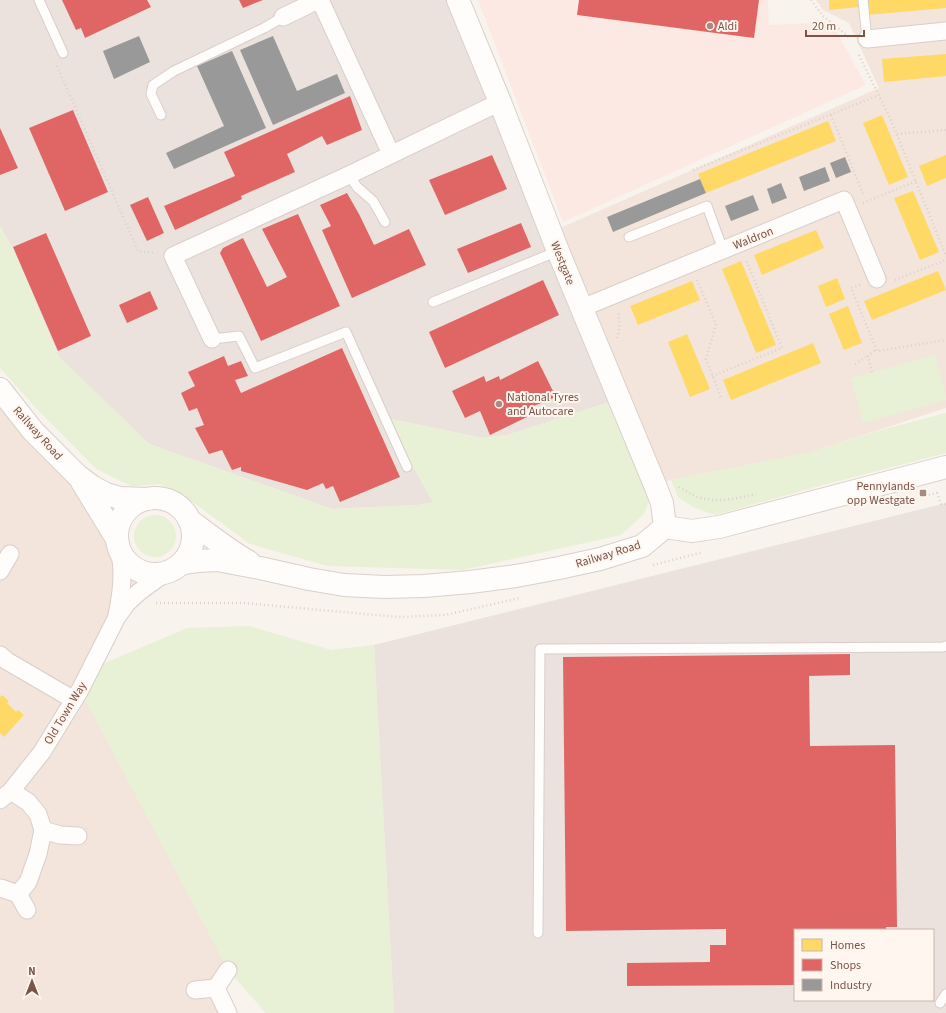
<svg xmlns="http://www.w3.org/2000/svg" width="946" height="1013" font-family="'Source Sans 3',sans-serif">
<style>
.residential{fill:#f3e5db}
.commercial{fill:#fce9e3}
.industrial{fill:#ece2dd;fill-rule:evenodd}
.green{fill:#e8f0d6}
.homes{fill:#ffd966}
.shops{fill:#e06666}
.industry{fill:#999}
.lines{fill:none;stroke-linecap:round;stroke-linejoin:round}
.lane-casing{stroke:#d8ceca;stroke-width:11}
.street-casing{stroke:#d8ceca;stroke-width:19}
.secondary-casing{stroke:#dad0ca;stroke-width:24}
.path{stroke:#dbd1ce;stroke-width:2.5;stroke-dasharray:1 3;stroke-linecap:butt}
.lane{stroke:#fefdfc;stroke-width:9}
.street{stroke:#fefdfc;stroke-width:17}
.secondary{stroke:#fefdfc;stroke-width:22}
.poi-dot{fill:#a68b82;stroke:#fff7ef;stroke-width:1.5}
.labels{text-anchor:middle;stroke-width:4;stroke-linejoin:round;paint-order:stroke}
.poi-label{font-size:12px;fill:#7a5349;stroke:#fff7ef;text-anchor:start}
.street-label{font-size:12px;fill:#7a5349;stroke:#fff7ef}
</style>
<rect width="100%" height="100%" fill="#f9f3ed"/>
<g class="residential">
<polygon points="816,0 946,0 946,408 808,453 671,480 655,485 551,232 879,88 849,23 823,10"/>
<polygon points="0,389 78,476 127,563 136,569 146,574 117,617 91,669 228,970 216,988 228,1013 0,1013"/>
</g>
<polygon class="commercial" points="478,0 768,0 769,25 831,22 866,85 563,222"/>
<g class="industrial">
<polygon points="0,0 458,0 619,399 507,435 482,438 386,418 433,502 418,505 332,509 149,444 59,357 15,253 0,226"/>
<path d="M946 503V1013H394L374 645ZM795 930H933V1000H795Z"/>
</g>
<g class="green">
<polygon points="0,226 15,253 59,357 149,444 332,509 418,505 433,502 386,418 482,438 507,435 619,399 655,485 644,514 621,535 463,570 328,566 250,544 194,503 160,484 131,486 96,469 38,410 0,368"/>
<polygon points="935,355 946,394 946,400 863,423 851,378"/>
<polygon points="946,413 946,453 819,486 715,515 693,507 678,497 671,480 807,453 877,431"/>
<circle cx="155" cy="536" r="21"/>
<polygon points="249,626 331,650 374,645 394,1013 266,1013 228,970 80,690 91,669 187,628"/>
</g>
<g class="homes">
<polygon points="829,0 859,0 859,7 829,10"/>
<polygon points="866,0 946,0 946,8 867,15"/>
<polygon points="946,54 946,76 884,82 882,59"/>
<polygon points="882,115 908,177 889,185 863,123"/>
<polygon points="828,121 836,141 706,193 698,174"/>
<polygon points="946,155 946,178 927,186 919,166"/>
<polygon points="913,191 939,252 920,260 894,198"/>
<polygon points="816,230 824,248 762,275 754,255"/>
<polygon points="741,261 776,345 756,353 722,269"/>
<polygon points="938,271 946,290 872,320 864,301"/>
<polygon points="837,278 845,299 826,307 818,286"/>
<polygon points="692,281 700,300 638,325 630,306"/>
<polygon points="848,306 862,343 844,350 829,314"/>
<polygon points="687,334 710,389 690,397 668,342"/>
<polygon points="813,343 821,363 731,400 723,380"/>
<polygon points="2,695 9,701 7,703 16,712 18,710 24,715 4,737 0,733 0,697"/>
</g>
<g class="shops">
<polygon points="62,0 147,0 151,7 85,38 81,28 76,30"/>
<polygon points="239,0 263,0 243,8"/>
<polygon points="579,0 759,0 754,38 577,15"/>
<polygon points="350,96 362,130 327,145 322,136 287,154 295,172 241,196 242,199 175,230 164,206 235,176 224,152"/>
<polygon points="73,110 108,192 65,211 29,128"/>
<polygon points="0,128 18,168 0,175"/>
<polygon points="492,155 507,189 445,215 429,180"/>
<polygon points="347,193 359,214 374,245 409,229 426,265 352,298 322,230 331,226 320,205"/>
<polygon points="148,197 164,233 147,241 130,205"/>
<polygon points="298,214 340,306 261,341 220,253 223,248 243,238 267,287 287,277 262,229"/>
<polygon points="521,223 531,247 468,273 457,249"/>
<polygon points="46,233 91,336 58,351 13,247"/>
<polygon points="543,280 559,315 445,368 429,332"/>
<polygon points="150,291 158,309 127,323 119,305"/>
<polygon points="342,348 400,477 340,502 333,486 326,489 323,483 307,490 241,471 241,467 232,470 222,450 209,454 195,428 204,425 197,408 189,411 181,393 195,386 188,372 224,356 228,366 241,361 248,376 235,380 241,393"/>
<polygon points="538,361 556,397 524,410 527,417 490,435 480,411 465,418 452,391 484,376 486,382 499,376 500,380"/>
<polygon points="850,654 850,675 809,676 810,746 895,745 897,927 886,927 886,930 795,930 795,985 627,986 627,963 710,962 710,945 726,945 726,929 566,931 563,657"/>
</g>
<g class="industry">
<polygon points="139,36 150,62 114,79 103,51"/>
<polygon points="273,36 297,91 337,74 345,93 273,125 240,50"/>
<polygon points="232,51 266,128 174,169 166,153 224,126 197,66"/>
<polygon points="845,157 851,172 836,178 830,163"/>
<polygon points="825,167 830,181 804,191 799,177"/>
<polygon points="700,179 706,193 613,232 607,217"/>
<polygon points="781,183 787,198 772,204 767,189"/>
<polygon points="753,195 759,210 731,221 725,206"/>
</g>
<g class="lines">
<defs>
<g id="lane">
<polyline points="39,0 63,53"/>
<polyline points="863,0 867,39"/>
<polyline points="161,115 151,94 153,85 174,71 264,28 283,17"/>
<polyline points="349,175 357,187 373,201 385,222"/>
<polyline points="629,237 707,206 723,250"/>
<polyline points="433,302 558,251"/>
<polyline points="212,339 239,336 255,368 346,332 407,467"/>
<polyline points="538,933 540,649 943,647 946,646"/>
<polyline points="940,1003 946,994"/>
</g>
<g id="street">
<polyline points="320,0 391,154"/>
<polyline points="283,17 318,0"/>
<polyline points="867,39 946,31"/>
<polyline points="582,308 844,200 877,279"/>
<polyline points="212,339 173,256 349,175 500,102"/>
<polyline points="0,571 10,554"/>
<path d="M117 615C120 601 122 588 122 574 122 566 121 559 120 552"/>
<polyline points="0,655 7,661 74,700"/>
<polyline points="0,800 11,791 42,752 80,690 117,617 127,603 139,592 165,573"/>
<polyline points="43,830 60,835 78,836"/>
<polyline points="1,888 18,894 28,882 38,854 43,830 38,814 28,802 11,791"/>
<polyline points="18,894 27,910"/>
<polyline points="216,988 228,1013"/>
<polyline points="195,990 216,988 228,970"/>
</g>
<g id="secondary">
<polyline points="458,0 500,102 558,251 655,485 662,503 665,527"/>
<polyline points="0,389 33,431 78,476 93,487 106,494 120,498 148,499"/>
<polyline points="82,482 117,539"/>
<circle cx="155" cy="536" r="38"/>
<path d="M189 520C209 535 228 550 249 562"/>
<polyline points="183,563 198,561 217,560 260,568 309,579 344,585 385,587 424,586 470,582 516,576 559,568 600,559 642,546 665,527 692,531 719,527 946,467"/>
</g>
</defs>
<use href="#lane" class="lane-casing"/>
<use href="#street" class="street-casing"/>
<use href="#secondary" class="secondary-casing"/>
<g class="path">
<polyline points="811,0 823,16 849,37"/>
<polyline points="859,55 891,120 946,256"/>
<polyline points="57,66 138,251 156,253"/>
<polyline points="831,115 863,194"/>
<polyline points="897,134 946,130"/>
<polyline points="693,170 879,95"/>
<polyline points="863,203 916,181"/>
<polyline points="697,280 716,324 706,359 721,397"/>
<polyline points="895,280 946,260"/>
<polyline points="860,285 851,288 877,351 946,340"/>
<path d="M617 338C620 329 620 321 618 312"/>
<polyline points="855,364 868,356"/>
<polyline points="872,372 868,356 876,349"/>
<polyline points="712,376 782,348 746,260"/>
<path d="M679 487C686 491 693 496 701 498 719 503 738 498 756 494"/>
<polyline points="921,497 937,493 941,504 946,504"/>
<polyline points="653,565 703,552"/>
<polyline points="156,603 243,603 399,617 445,615 520,598"/>
</g>
<use href="#lane" class="lane"/>
<use href="#street" class="street"/>
<use href="#secondary" class="secondary"/>
</g>
<g class="poi-dot">
<circle cx="710" cy="26" r="4"/>
<circle cx="499" cy="404" r="4"/>
<rect x="919" y="489" width="8" height="8" rx="2"/>
</g>
<g class="labels">
<g class="poi-label">
<text x="718" y="30">Aldi</text>
<text x="507" y="401">National Tyres<tspan x="507" dy="14">and Autocare</tspan></text>
<text x="915" y="490" text-anchor="end">Pennylands<tspan x="915" dy="14">opp Westgate</tspan></text>
</g>
<g class="street-label">
<text transform="translate(753 238) rotate(-22)" y="4">Waldron</text>
<text transform="translate(563 263) rotate(68)" y="4">Westgate</text>
<text transform="translate(38 433) rotate(48)" y="4">Railway Road</text>
<text transform="translate(608 554) rotate(-17)" y="4">Railway Road</text>
<text transform="translate(65 713) rotate(-59)" y="4">Old Town Way</text>
</g>
</g>
<rect x="794" y="929" width="140" height="72" fill="#fff7ef" stroke="#cab5ad"/>
<rect x="802" y="939" width="20" height="12" fill="#ffd966" stroke="#cab5ad"/>
<text x="830" y="949" font-size="12" fill="#7a5349">Homes</text>
<rect x="802" y="959" width="20" height="12" fill="#e06666" stroke="#cab5ad"/>
<text x="830" y="969" font-size="12" fill="#7a5349">Shops</text>
<rect x="802" y="979" width="20" height="12" fill="#999999" stroke="#cab5ad"/>
<text x="830" y="989" font-size="12" fill="#7a5349">Industry</text>
<g transform="translate(32 981)" stroke="#fff7ef" stroke-width="3" paint-order="stroke">
<path d="M0-3L7 15L0 10L-7 15Z" fill="#7a5349"/>
<text y="-6" font-size="11" font-weight="bold" text-anchor="middle" fill="#7a5349">N</text>
</g>
<path d="M806 30v6h58v-6" fill="none" stroke="#7a5349" stroke-width="2"/>
<text x="812" y="30" font-size="12" fill="#7a5349" stroke="#fff7ef" stroke-width="3" paint-order="stroke">20 m</text>
</svg>
